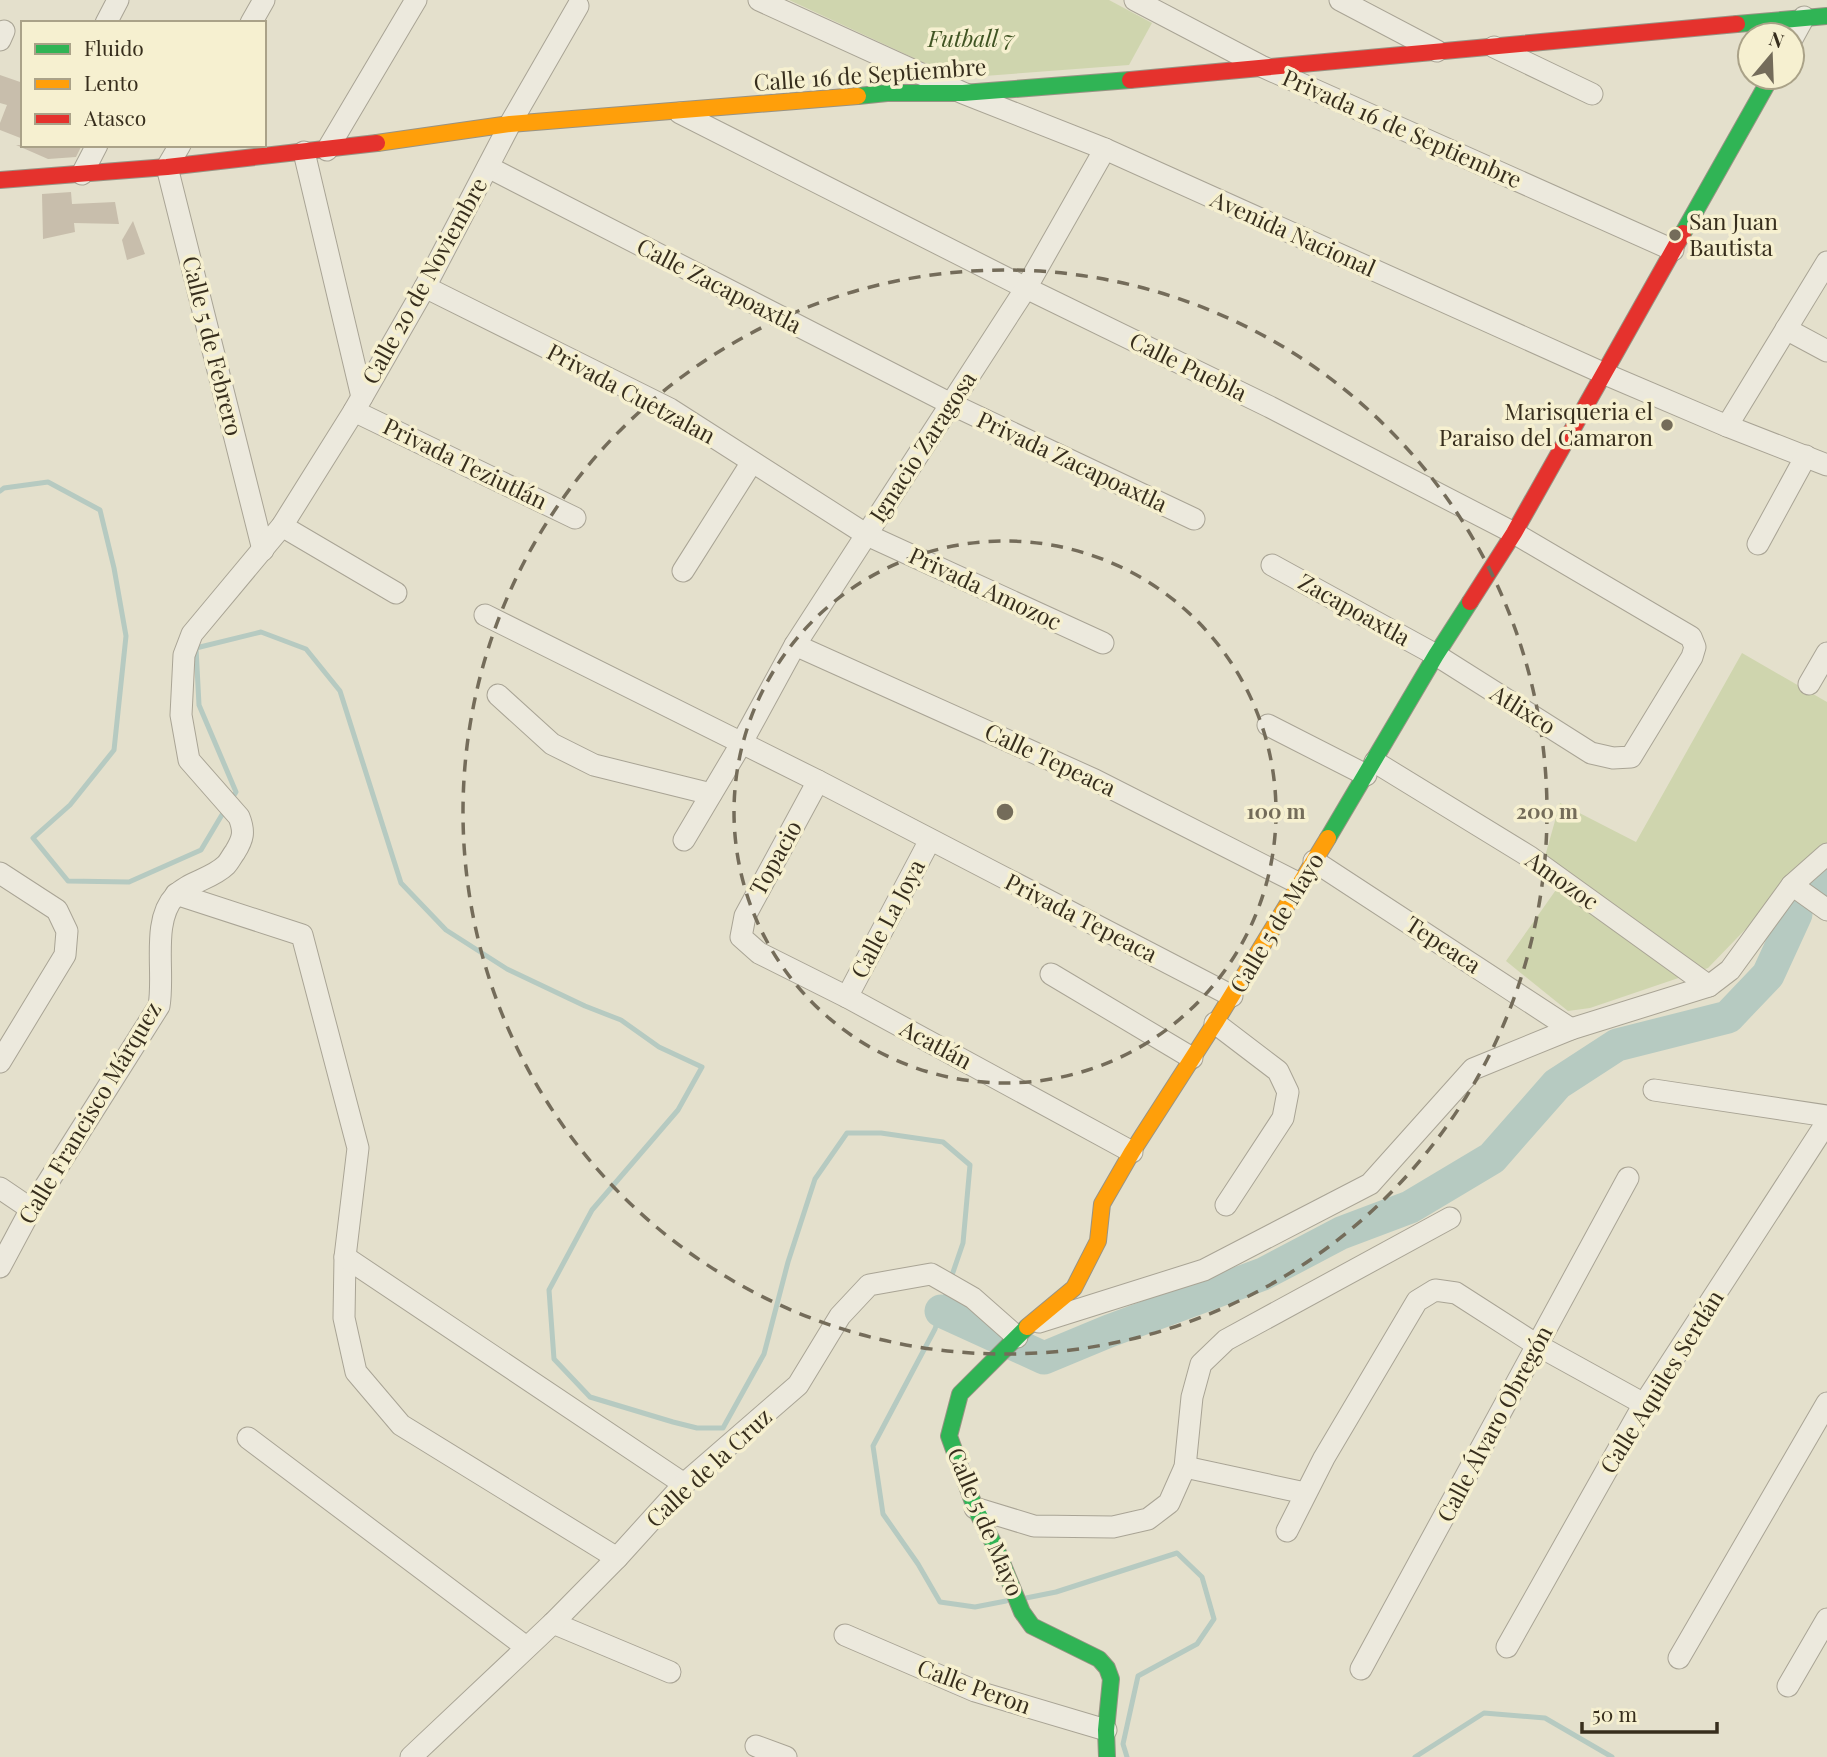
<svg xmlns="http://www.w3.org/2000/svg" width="1827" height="1757" font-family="'Playfair Display',serif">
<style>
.green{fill:#cfd5ae}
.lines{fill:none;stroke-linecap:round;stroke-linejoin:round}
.stream{stroke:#b6cac1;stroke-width:5}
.river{stroke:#b6cac1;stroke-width:33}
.building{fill:#c8beac}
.street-casing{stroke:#a9a495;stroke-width:23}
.fast-casing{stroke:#989384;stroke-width:18}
.slow-casing{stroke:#989384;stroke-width:18}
.jam-casing{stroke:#989384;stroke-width:18}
.street{stroke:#ece9dd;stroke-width:21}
.fast{stroke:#30b455;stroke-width:16}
.slow{stroke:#ff9f0a;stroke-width:16}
.jam{stroke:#e5322d;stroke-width:16}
.ring{fill:none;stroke:#746c5a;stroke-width:3.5;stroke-dasharray:12 9}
.poi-dot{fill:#746c5a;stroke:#f6f0d0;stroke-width:2.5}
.labels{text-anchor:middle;stroke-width:7;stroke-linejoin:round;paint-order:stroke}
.park-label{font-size:23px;font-style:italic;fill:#405423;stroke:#f6f0d0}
.street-label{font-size:23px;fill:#372e1d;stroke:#f6f0d0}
.poi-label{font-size:23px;fill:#372e1d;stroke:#f6f0d0;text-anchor:start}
.centre{fill:#746c5a;stroke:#f6f0d0;stroke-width:3.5}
.ring-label{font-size:21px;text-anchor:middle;font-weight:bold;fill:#746c5a;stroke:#f6f0d0;stroke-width:7;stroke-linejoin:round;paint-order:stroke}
</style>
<rect width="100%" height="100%" fill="#e4e0cc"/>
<g class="green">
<polygon points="789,0 1109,0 1152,23 1129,65 957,78"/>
<polygon points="1742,653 1827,702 1827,845 1708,968 1590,1008 1568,1011 1506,961 1565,877 1544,860 1560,803 1636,842"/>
</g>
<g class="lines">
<g class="stream">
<polyline points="0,491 4,488 48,482 100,510 114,568 126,636 114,750 70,805 33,838 68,881 129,882 201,850 226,808"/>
<polyline points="231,800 236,792 199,705 196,648 261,632 306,649 340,691 401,883 446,930 507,969 585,1006 621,1020 659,1047 702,1067 678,1110 592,1210 549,1290 554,1359 590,1397 673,1422 697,1428 723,1428 764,1354 788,1262 815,1179 847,1133 881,1133 943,1142 970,1165 963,1243 951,1278"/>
<polyline points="948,1288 935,1329 873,1446 883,1514 918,1564 940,1602 975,1607 1006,1601"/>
<polyline points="1026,1598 1056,1592 1177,1553 1202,1577 1214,1619 1197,1644 1138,1676 1123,1744 1127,1757"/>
<polyline points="1415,1757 1484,1713 1545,1718 1612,1757"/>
</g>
<g class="river">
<polyline points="1825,884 1827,883"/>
<polyline points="941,1311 1044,1358 1109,1331 1263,1274 1341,1233 1410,1207 1492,1158 1557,1084 1617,1045 1728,1017 1768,975 1796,914"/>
</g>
</g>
<g class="building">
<polygon points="0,75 23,83 23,139 0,130 0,123 7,105 0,103"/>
<polygon points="16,145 82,145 76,157 48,159"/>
<polygon points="71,192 72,204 115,202 119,224 74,223 75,232 43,239 42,194"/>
<polygon points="133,221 145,254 127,260 122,240"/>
</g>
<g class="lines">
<defs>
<g id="street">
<polyline points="759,0 963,93 1105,149 1605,374 1727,426 1827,465"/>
<polyline points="1135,0 1261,66 1673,250"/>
<polyline points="1340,0 1437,51"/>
<polyline points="106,23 118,0"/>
<polyline points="251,23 264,0"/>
<polyline points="1792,39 1804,17"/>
<polyline points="0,40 4,31"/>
<polyline points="1494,47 1592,94"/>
<polyline points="680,113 1026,288 1270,407 1514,533 1691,637 1695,647 1692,657 1631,757 1613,758 1591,753 1436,655 1272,565"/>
<polyline points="180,145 167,167 263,550"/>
<polyline points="327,150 416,0"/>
<polyline points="304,152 362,397"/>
<polyline points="488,167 951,404 1194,519"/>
<polyline points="82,174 97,145"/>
<polyline points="425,287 670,409 867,535 1103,643"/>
<polyline points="1786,329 1827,351"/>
<polyline points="354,411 575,518"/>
<polyline points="1727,426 1827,262"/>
<polyline points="282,526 396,593"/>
<polyline points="1758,544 1806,456"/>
<polyline points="683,571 752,462"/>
<polyline points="485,615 818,781 1232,996"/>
<polyline points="795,645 1095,780 1300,884"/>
<polyline points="1809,684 1827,653"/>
<polyline points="498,695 552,744 594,765 711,794"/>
<polyline points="1268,725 1366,775"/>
<polyline points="1375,762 1530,857 1709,986"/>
<polyline points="818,781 745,916 741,937 759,953 847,997 1132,1152"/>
<polyline points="684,840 741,744 795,645 1026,288 1105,149"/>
<polyline points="1314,861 1571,1029"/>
<polyline points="0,873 57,910 67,931 65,955 0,1062"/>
<polyline points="1792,885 1827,910"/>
<polyline points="176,894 302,935 358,1148 345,1257 344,1318 356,1372 401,1425 617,1558"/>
<polyline points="1051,974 1192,1058"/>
<polyline points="847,997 930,840"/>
<polyline points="1215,1023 1278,1071 1288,1092 1283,1118 1226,1205"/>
<polyline points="1654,1090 1827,1116"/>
<polyline points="0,1188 31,1209"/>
<polyline points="345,1257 684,1484"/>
<path d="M0 1267 31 1209 159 1006C165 973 151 921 175 896 188 882 212 879 226 865 229 862 232 856 235 852 243 839 245 832 239 817L189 760 181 715 184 655 192 634 282 526 354 411 425 287 510 124 578 6"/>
<polyline points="1039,1322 1204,1270 1370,1184 1473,1069 1571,1029 1709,986 1730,970 1792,885 1827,854"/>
<polyline points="248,1438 526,1647"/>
<polyline points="1185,1467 1305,1493"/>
<polyline points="975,1508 1034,1526 1113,1527 1148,1519 1169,1503 1185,1467 1192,1397 1201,1364 1226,1340 1450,1218"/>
<polyline points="1287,1531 1324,1458 1417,1301 1435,1290 1456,1293 1537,1345 1644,1404"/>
<polyline points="553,1623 670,1672"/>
<polyline points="845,1635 975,1691 1106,1730"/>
<polyline points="1507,1647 1644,1404 1827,1122"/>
<polyline points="1679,1658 1827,1403"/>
<polyline points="1361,1669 1628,1178"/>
<polyline points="1788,1686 1827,1619"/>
<polyline points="756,1746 786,1757"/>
<polyline points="411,1757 553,1623 617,1558 684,1484 798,1385 840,1316 869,1285 931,1274 973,1298 1017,1337"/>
</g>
<g id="fast">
<polyline points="1737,24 1827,16"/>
<polyline points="858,96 887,93 963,93 1130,80"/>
<polyline points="1683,233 1771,77"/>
<polyline points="1328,838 1436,655 1470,602"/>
<polyline points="1027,1327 960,1394 949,1436 975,1508 996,1548 1022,1612 1032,1626 1099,1659 1107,1668 1111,1679 1106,1730 1107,1757"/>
</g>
<g id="slow">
<polyline points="377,143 510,124 858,96"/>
<polyline points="1027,1327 1074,1288 1098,1241 1102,1204 1132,1152 1215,1023 1328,838"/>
</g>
<g id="jam">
<polyline points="1130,80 1737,24"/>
<polyline points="0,180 167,167 377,143"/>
<polyline points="1470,602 1514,533 1683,233"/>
</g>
</defs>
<use href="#street" class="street-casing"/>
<use href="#fast" class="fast-casing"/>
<use href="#slow" class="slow-casing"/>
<use href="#jam" class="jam-casing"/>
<use href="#street" class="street"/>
<use href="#fast" class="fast"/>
<use href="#slow" class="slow"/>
<use href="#jam" class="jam"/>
</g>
<g class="ring">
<circle cx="1005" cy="812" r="271"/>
<circle cx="1005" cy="812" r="542"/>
</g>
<g class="poi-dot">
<circle cx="1675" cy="235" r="7"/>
<circle cx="1667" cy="425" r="7"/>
</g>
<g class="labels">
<g class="park-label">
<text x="971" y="47">Futball 7</text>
</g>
<g class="street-label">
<text transform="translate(870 75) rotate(-4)" y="8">Calle 16 de Septiembre</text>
<text transform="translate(1402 129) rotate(24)" y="8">Privada 16 de Septiembre</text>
<text transform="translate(1293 234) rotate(24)" y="8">Avenida Nacional</text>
<text transform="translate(425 281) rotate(-61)" y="8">Calle 20 de Noviembre</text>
<text transform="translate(719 286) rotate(27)" y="8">Calle Zacapoaxtla</text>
<text transform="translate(212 346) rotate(76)" y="8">Calle 5 de Febrero</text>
<text transform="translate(1188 367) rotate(26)" y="8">Calle Puebla</text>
<text transform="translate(631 394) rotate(28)" y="8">Privada Cuetzalan</text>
<text transform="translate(923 447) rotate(-57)" y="8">Ignacio Zaragosa</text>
<text transform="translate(1072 462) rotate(25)" y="8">Privada Zacapoaxtla</text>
<text transform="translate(465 464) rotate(26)" y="8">Privada Teziutlán</text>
<text transform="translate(985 589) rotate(25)" y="8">Privada Amozoc</text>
<text transform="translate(1354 610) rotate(29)" y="8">Zacapoaxtla</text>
<text transform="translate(1523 710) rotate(32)" y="8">Atlixco</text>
<text transform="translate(1050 760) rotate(25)" y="8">Calle Tepeaca</text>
<text transform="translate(776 858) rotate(-61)" y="8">Topacio</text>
<text transform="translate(1562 881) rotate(35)" y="8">Amozoc</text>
<text transform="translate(1081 918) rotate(27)" y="8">Privada Tepeaca</text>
<text transform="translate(888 919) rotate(-62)" y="8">Calle La Joya</text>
<text transform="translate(1277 923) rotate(-59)" y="8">Calle 5 de Mayo</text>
<text transform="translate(1443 945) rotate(33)" y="8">Tepeaca</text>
<text transform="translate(936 1045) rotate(28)" y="8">Acatlán</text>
<text transform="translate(90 1113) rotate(-59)" y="8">Calle Francisco Márquez</text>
<text transform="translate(1662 1382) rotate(-58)" y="8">Calle Aquiles Serdán</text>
<text transform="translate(1495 1424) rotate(-62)" y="8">Calle Álvaro Obregón</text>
<text transform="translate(709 1468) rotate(-43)" y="8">Calle de la Cruz</text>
<text transform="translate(985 1522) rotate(67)" y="8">Calle 5 de Mayo</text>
<text transform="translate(974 1687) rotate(20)" y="8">Calle Peron</text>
</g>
<g class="poi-label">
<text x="1689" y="230">San Juan<tspan x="1689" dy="26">Bautista</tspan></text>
<text x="1653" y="420" text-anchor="end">Marisqueria el<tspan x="1653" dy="26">Paraiso del Camaron</tspan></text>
</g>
</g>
<circle cx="1005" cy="812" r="10" class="centre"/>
<g class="ring-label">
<text x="1276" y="819">100 m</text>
<text x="1547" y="819">200 m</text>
</g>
<rect x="21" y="21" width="245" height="126" fill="#f6f0d0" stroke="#aaa288" stroke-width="2"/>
<rect x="35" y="44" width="35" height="10" fill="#30b455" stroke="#aaa288" stroke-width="2"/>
<text x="84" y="56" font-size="21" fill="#372e1d">Fluido</text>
<rect x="35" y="79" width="35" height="10" fill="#ff9f0a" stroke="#aaa288" stroke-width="2"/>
<text x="84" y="91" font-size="21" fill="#372e1d">Lento</text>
<rect x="35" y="114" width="35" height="10" fill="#e5322d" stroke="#aaa288" stroke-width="2"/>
<text x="84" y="126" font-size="21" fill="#372e1d">Atasco</text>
<g transform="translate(1771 56) rotate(19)"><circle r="33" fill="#f6f0d0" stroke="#aaa288" stroke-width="2"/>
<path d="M0-5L12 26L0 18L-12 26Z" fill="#746c5a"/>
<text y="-10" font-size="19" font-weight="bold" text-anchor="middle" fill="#372e1d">N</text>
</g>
<path d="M1582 1722v10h135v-10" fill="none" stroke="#372e1d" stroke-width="3.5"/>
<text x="1592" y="1722" font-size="21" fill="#372e1d" stroke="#f6f0d0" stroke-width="5" paint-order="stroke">50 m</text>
</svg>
